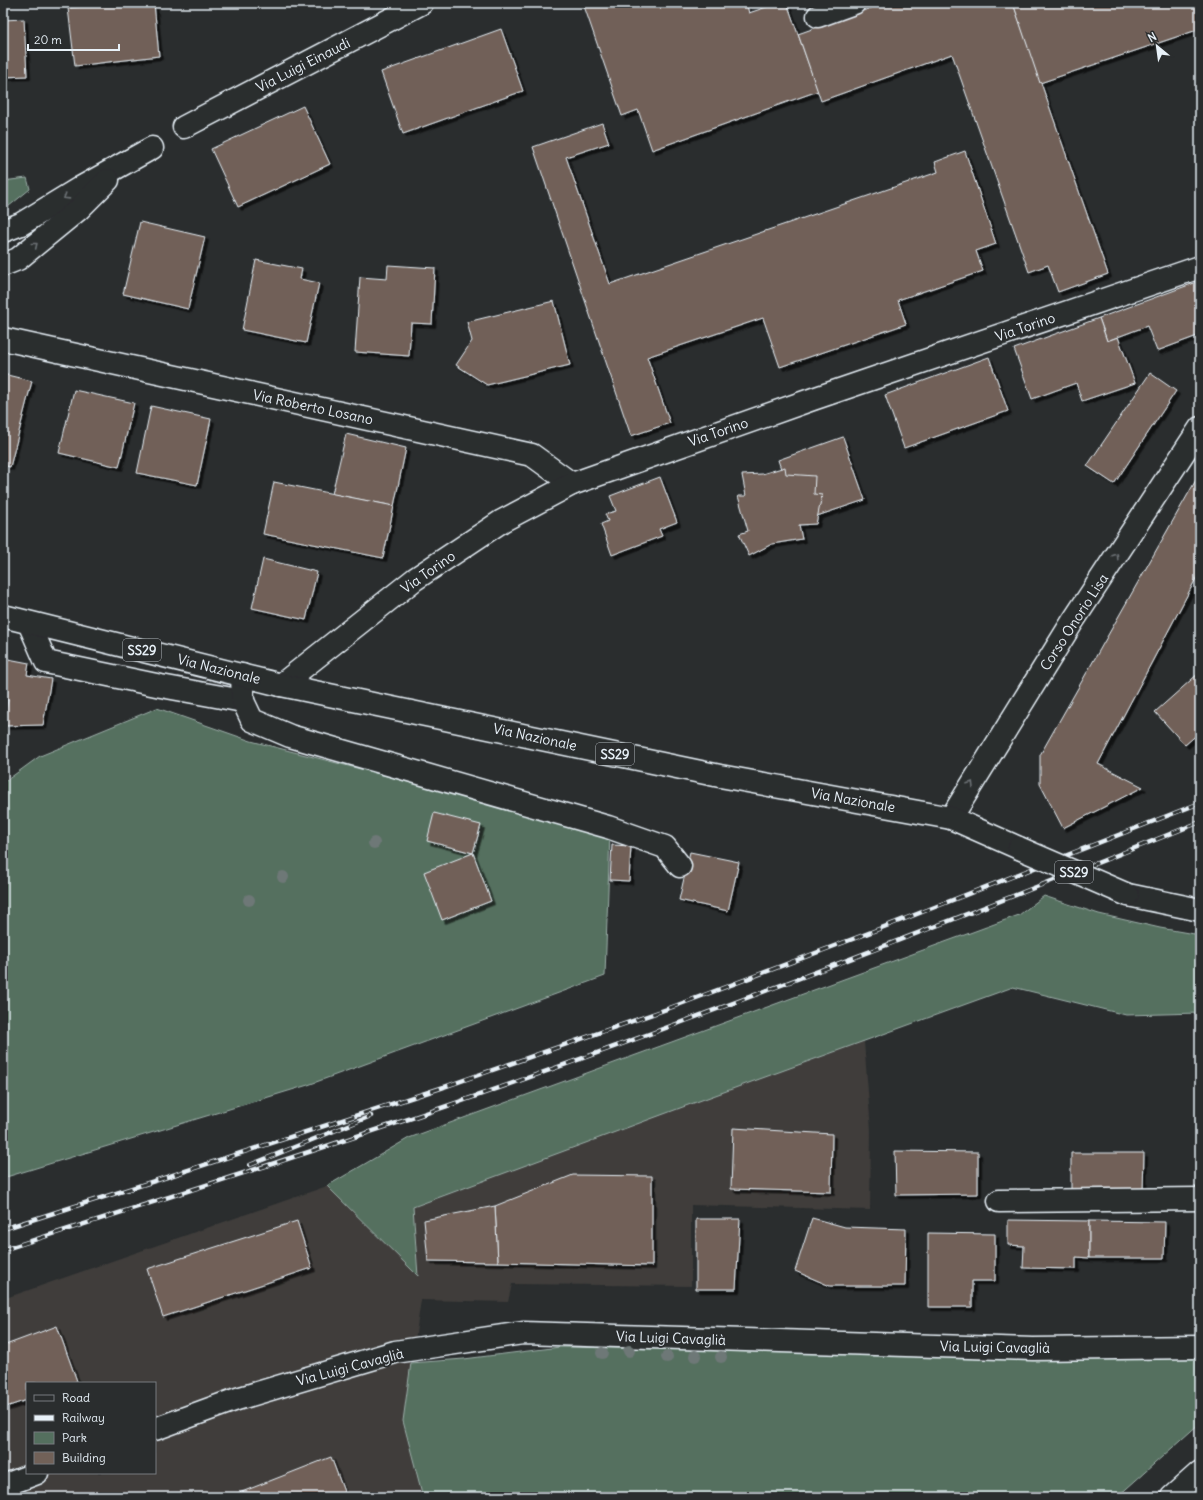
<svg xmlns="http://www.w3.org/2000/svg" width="1203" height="1500" font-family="Delius,sans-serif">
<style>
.built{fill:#3f3d3b;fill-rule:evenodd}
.green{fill:#546f5e;stroke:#9eb0ab}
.building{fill:#716158;stroke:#e8f1f8;filter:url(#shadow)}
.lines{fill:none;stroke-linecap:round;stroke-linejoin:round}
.minor-casing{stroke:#e8f1f8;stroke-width:25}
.major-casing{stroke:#e8f1f8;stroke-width:25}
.minor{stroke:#2a2d2e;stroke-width:22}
.major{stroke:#2a2d2e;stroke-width:22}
.rail-casing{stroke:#e8f1f8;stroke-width:4.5}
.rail{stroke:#2a2d2e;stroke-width:3;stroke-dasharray:9;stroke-linecap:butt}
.major-bridge-casing{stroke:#e8f1f8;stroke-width:25;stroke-linecap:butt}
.major-bridge{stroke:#2a2d2e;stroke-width:22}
.tree{fill:#6e7877}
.oneway{stroke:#6c7275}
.labels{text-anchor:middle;stroke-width:4;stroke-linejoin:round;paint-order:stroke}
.shield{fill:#2a2d2e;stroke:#afb6bb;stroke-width:1}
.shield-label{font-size:13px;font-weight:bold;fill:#e8f1f8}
.street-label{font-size:14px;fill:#e8f1f8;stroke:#2a2d2e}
</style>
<defs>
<filter id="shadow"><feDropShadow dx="3.5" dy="3.5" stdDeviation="0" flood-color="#0009"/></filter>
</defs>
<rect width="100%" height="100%" fill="#2a2d2e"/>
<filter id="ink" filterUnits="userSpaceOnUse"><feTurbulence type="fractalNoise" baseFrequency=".025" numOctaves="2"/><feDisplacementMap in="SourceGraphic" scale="8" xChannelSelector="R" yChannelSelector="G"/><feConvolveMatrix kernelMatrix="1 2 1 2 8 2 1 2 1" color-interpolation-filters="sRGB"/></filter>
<g filter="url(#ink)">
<path class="built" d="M864 1041 871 1130 870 1210 691 1205V1286L512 1284 508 1302 421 1300 403 1421 423 1497H3V1299L327 1186 418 1275 413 1207 699 1101ZM27 1383H155V1473H27Z"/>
<g class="green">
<polygon points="27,178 30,189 3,211 3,181"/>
<polygon points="157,708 251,741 610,833 605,976 308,1085 3,1178 3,783 40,756"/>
<polygon points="1044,896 1099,914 1160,928 1200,935 1200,1013 1126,1015 1013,987 699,1101 413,1207 418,1276 327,1186 409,1138 1019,915"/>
<polygon points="560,1347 1200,1357 1200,1423 1117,1497 423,1497 403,1421 411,1363 464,1359"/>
</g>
<g class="building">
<polygon points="110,3 154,3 159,56 75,66 68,8"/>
<polygon points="583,3 746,3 749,13 778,3 787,3 818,91 652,150 638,110 622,116"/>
<polygon points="885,3 1013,3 1108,274 1058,292 1048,265 1029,272 952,54 821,101 798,34"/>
<polygon points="1013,3 1200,3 1200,29 1040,83"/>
<polygon points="24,19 27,76 3,77 3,20"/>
<polygon points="501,29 523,91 403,134 381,72"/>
<polygon points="303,106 330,164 238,207 211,149"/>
<polygon points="602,123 609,143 566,157 610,284 938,172 935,162 965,151 996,244 976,251 983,271 898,300 906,324 780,367 763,318 647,357 670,423 631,436 533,147"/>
<polygon points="140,222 205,237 188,309 123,294"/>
<polygon points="256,260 302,269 300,279 319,283 306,343 242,330"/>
<polygon points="388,265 435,268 432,324 411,323 409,356 355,352 360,277 387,279"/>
<polygon points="1197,282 1200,290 1200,335 1157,351 1147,326 1107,341 1099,318"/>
<polygon points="554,301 570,365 487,385 456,365 472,341 467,322"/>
<polygon points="1099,318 1107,341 1118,337 1135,383 1082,401 1076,383 1032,399 1014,349"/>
<polygon points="989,357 1008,411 904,448 885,395"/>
<polygon points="1150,373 1176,391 1114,484 1087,466"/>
<polygon points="3,374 32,381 10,467 3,465"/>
<polygon points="74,390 134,403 119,467 59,453"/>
<polygon points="151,406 211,419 197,485 137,473"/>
<polygon points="346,434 406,448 394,506 332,494"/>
<polygon points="843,437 865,500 799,522 778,460"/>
<polygon points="785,467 786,474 815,476 814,494 822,495 816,524 799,525 802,539 772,544 749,556 739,534 748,531 738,496 746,496 742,475 762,474"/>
<polygon points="1200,473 1200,571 1098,764 1143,787 1063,828 1040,784 1040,755"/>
<polygon points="660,477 677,522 659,529 662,536 612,555 601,524 608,521 605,514 616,511 610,496"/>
<polygon points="274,482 394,506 383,558 263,534"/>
<polygon points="263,559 317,572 306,620 252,608"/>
<polygon points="3,658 29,663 27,675 51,679 43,725 3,726 8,700 3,699"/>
<polygon points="1200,672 1200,732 1185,745 1155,712"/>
<polygon points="434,813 481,825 473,853 427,841"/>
<polygon points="612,845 631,846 629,881 610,880"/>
<polygon points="690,852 739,862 728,911 679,900"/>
<polygon points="473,853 491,901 442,920 424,872"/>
<polygon points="733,1128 832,1134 831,1192 731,1189"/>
<polygon points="895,1151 978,1152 978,1194 896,1195"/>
<polygon points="1071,1153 1144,1153 1143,1192 1071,1191"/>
<polygon points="573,1175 652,1176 652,1266 498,1262 495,1206"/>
<polygon points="495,1206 498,1262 428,1261 424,1220"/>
<polygon points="812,1218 845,1227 906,1229 905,1286 830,1286 795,1271"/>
<polygon points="696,1219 740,1219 736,1289 696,1289"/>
<polygon points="1008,1220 1089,1221 1089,1258 1076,1257 1076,1269 1023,1268 1024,1246 1008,1245"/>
<polygon points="297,1221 312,1268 163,1317 147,1269"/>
<polygon points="1089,1221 1165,1222 1164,1258 1089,1258"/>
<polygon points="928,1233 995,1234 995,1281 972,1281 972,1307 928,1307"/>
<polygon points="57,1326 77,1381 73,1383 27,1383 27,1400 3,1408 3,1346"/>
<polygon points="331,1457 346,1497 229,1497"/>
</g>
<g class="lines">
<defs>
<g id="minor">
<polyline points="818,16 854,3"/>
<polyline points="184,127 422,3"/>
<polyline points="3,231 21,224 80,188 152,148"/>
<polyline points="3,265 18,259 79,209 108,180"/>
<polyline points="3,339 532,455 572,484"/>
<polyline points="29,623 46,662 161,686 243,701"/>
<polyline points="242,675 243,701 252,720 290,736 608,827 665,847 680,866"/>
<polyline points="281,685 415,579 502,521 572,484 813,399 1200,267"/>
<polyline points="951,818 1073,621 1200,428"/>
<polyline points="999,1201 1200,1199"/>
<polyline points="155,1429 237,1399 395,1352 523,1333 1033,1349 1200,1347"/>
<polyline points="3,1486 37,1473"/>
<polyline points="1172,1497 1200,1472"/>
</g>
<g id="major">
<polyline points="3,616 281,685 720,776 951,818 1019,848"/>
<polyline points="1128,895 1200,910"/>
</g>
</defs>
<use href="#minor" class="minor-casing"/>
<use href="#major" class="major-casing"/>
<use href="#minor" class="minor"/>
<use href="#major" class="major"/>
<defs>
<g id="rail">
<polyline points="250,1165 371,1116"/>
<polyline points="3,1229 167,1177 444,1087 667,1009 866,934 1200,803"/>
<path d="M3 1250C153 1202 304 1155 453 1104 704 1017 953 921 1200 822"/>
</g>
</defs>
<use href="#rail" class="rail-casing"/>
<use href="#rail" class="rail"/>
<defs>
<polyline id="major-bridge" points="1019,848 1128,895"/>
</defs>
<use href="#major-bridge" class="major-bridge-casing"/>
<use href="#major-bridge" class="major-bridge"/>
</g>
<g class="tree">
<circle cx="374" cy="843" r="6"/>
<circle cx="283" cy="877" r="6"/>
<circle cx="249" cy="900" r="6"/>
<circle cx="629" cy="1351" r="6"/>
<circle cx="602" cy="1353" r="6"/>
<circle cx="695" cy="1356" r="6"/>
<circle cx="667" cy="1357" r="6"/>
<circle cx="721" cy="1357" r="6"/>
</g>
<defs><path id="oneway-chevron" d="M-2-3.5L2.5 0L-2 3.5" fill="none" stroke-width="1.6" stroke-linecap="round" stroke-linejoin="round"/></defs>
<g class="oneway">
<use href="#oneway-chevron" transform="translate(66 197) rotate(148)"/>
<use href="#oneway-chevron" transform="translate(35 245) rotate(-39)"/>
<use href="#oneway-chevron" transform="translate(1116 556) rotate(-57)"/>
<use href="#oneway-chevron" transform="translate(971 784) rotate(-58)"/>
</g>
</g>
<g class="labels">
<g class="shield">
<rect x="123" y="639" width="38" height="22" rx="3"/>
<rect x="596" y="743" width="38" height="22" rx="3"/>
<rect x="1055" y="861" width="38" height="22" rx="3"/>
</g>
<g class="shield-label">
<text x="142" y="655">SS29</text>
<text x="615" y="759">SS29</text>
<text x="1074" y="877">SS29</text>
</g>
<g class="street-label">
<text transform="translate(303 65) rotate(-27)" y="5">Via Luigi Einaudi</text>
<text transform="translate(1025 327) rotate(-19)" y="5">Via Torino</text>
<text transform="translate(313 407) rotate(12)" y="5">Via Roberto Losano</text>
<text transform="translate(718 432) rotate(-19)" y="5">Via Torino</text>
<text transform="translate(428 572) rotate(-35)" y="5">Via Torino</text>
<text transform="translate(1074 622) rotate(-57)" y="5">Corso Onorio Lisa</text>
<text transform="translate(219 669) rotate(14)" y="5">Via Nazionale</text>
<text transform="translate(535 737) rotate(12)" y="5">Via Nazionale</text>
<text transform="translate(853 800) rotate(10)" y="5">Via Nazionale</text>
<text transform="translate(671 1338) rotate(2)" y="5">Via Luigi Cavaglià</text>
<text transform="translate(995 1347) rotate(1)" y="5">Via Luigi Cavaglià</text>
<text transform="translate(350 1367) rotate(-15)" y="5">Via Luigi Cavaglià</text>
</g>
</g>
<rect width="1203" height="1500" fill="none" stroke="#2a2d2e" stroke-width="16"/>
<rect x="8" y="8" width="1187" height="1484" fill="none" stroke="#e8f1f8" stroke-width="1.5" filter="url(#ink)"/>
<rect x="26" y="1382" width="130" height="92" fill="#2a2d2e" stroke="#767b7f"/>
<rect x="34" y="1395" width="20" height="6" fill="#2a2d2e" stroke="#767b7f"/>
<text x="62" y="1402" font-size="12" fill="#e8f1f8">Road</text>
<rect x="34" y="1415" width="20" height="6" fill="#e8f1f8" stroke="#767b7f"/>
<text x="62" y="1422" font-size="12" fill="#e8f1f8">Railway</text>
<rect x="34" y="1432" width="20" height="12" fill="#546f5e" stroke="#767b7f"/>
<text x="62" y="1442" font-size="12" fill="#e8f1f8">Park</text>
<rect x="34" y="1452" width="20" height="12" fill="#716158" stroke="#767b7f"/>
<text x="62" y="1462" font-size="12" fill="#e8f1f8">Building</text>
<g transform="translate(1157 46) rotate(331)" stroke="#2a2d2e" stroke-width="3" paint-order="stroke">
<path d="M0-3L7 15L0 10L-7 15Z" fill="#e8f1f8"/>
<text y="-6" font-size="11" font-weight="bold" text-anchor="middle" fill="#e8f1f8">N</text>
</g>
<path d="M28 44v6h91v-6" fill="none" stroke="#e8f1f8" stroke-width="2"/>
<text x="34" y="44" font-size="12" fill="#e8f1f8" stroke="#2a2d2e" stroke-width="3" paint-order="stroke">20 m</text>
</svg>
